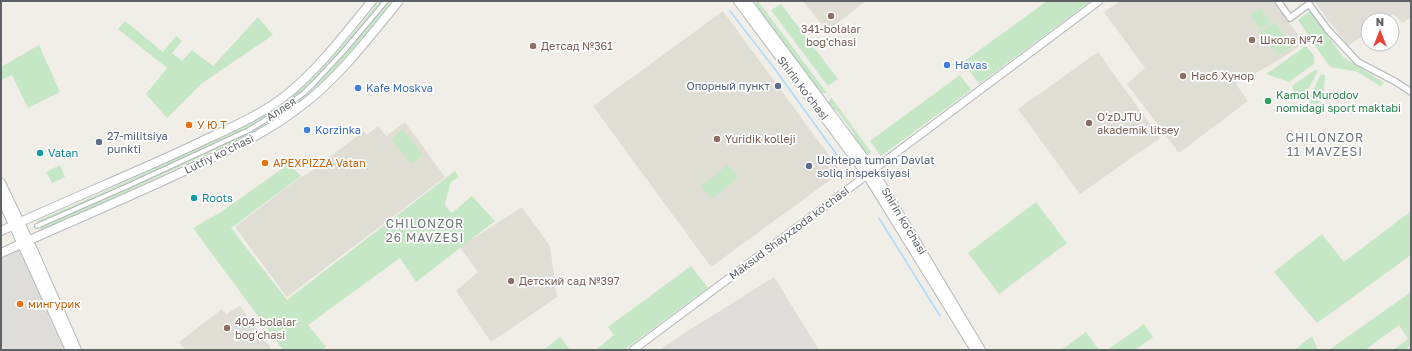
<svg xmlns="http://www.w3.org/2000/svg" width="1412" height="351" font-family="'Golos Text',sans-serif">
<style>
.industrial{fill:#dfddd9}
.education{fill:#e0ddd5}
.green{fill:#c5e7c5}
.lines{fill:none;stroke-linecap:round;stroke-linejoin:round}
.stream{stroke:#aadafe;stroke-width:1.5}
.pedestrian-casing{stroke:#b4b7bb;stroke-width:6}
.minor-casing{stroke:#b4b7bb;stroke-width:8}
.tertiary-casing{stroke:#b4b7bb;stroke-width:9}
.secondary-casing{stroke:#b5b9be;stroke-width:10}
.pedestrian{stroke:#fff;stroke-width:4}
.minor{stroke:#fff;stroke-width:5.5}
.tertiary{stroke:#fff;stroke-width:7}
.secondary{stroke:#fff;stroke-width:8}
.education-dot{fill:#8d6e63;stroke:#fff;stroke-width:1.5}
.shop-dot{fill:#3f7fe0;stroke:#fff;stroke-width:1.5}
.service-dot{fill:#5c6f8a;stroke:#fff;stroke-width:1.5}
.leisure-dot{fill:#2e9e5b;stroke:#fff;stroke-width:1.5}
.food-dot{fill:#e8710a;stroke:#fff;stroke-width:1.5}
.culture-dot{fill:#0f9aa8;stroke:#fff;stroke-width:1.5}
.labels{text-anchor:middle;stroke-width:3.5;stroke-linejoin:round;paint-order:stroke}
.education-label{font-size:11px;fill:#785e54;stroke:#fff;text-anchor:start}
.shop-label{font-size:11px;fill:#366cbe;stroke:#fff;text-anchor:start}
.service-label{font-size:11px;fill:#4e5e75;stroke:#fff;text-anchor:start}
.street-label{font-size:11px;fill:#5e6267;stroke:#fff}
.leisure-label{font-size:11px;fill:#27864d;stroke:#fff;text-anchor:start}
.food-label{font-size:11px;fill:#c56008;stroke:#fff;text-anchor:start}
.culture-label{font-size:11px;fill:#0d838f;stroke:#fff;text-anchor:start}
.neighbourhood-label{font-size:12px;letter-spacing:1px;fill:#6f7479;stroke:#fff}
</style>
<rect width="100%" height="100%" fill="#f0eee7"/>
<g class="industrial">
<polygon points="21,244 70,350 1,350 1,253"/>
<polygon points="774,277 819,350 661,350 666,345 688,331"/>
</g>
<g class="education">
<polygon points="803,1 866,1 827,31"/>
<polygon points="1120,1 1273,1 1304,43 1279,60 1236,84 1248,101 1179,153 1127,84 1145,68 1104,12"/>
<polygon points="1314,1 1411,1 1411,17 1403,23 1393,14 1384,20 1368,20 1368,32 1348,46"/>
<polygon points="723,11 841,172 711,267 593,106"/>
<polygon points="1098,52 1160,138 1080,194 1018,109"/>
<polygon points="405,122 445,177 287,297 235,227 299,178 307,174 364,131 367,135 378,126 386,136"/>
<polygon points="522,207 550,246 557,297 491,342 456,291 478,272 460,247"/>
<polygon points="240,306 272,350 185,350 179,342 222,309 226,314"/>
</g>
<g class="green">
<path d="M380 1H392C374 24 355 48 335 69 310 95 282 115 252 133L42 231 37 221C89 199 141 175 192 151 230 133 269 116 300 89 330 63 354 31 380 1Z"/>
<polygon points="757,1 758,1 827,93 821,93 755,6"/>
<polygon points="1047,1 1091,1 979,84 963,62"/>
<polygon points="781,4 838,79 828,86 771,10"/>
<polygon points="1260,8 1271,22 1260,29 1250,15"/>
<polygon points="1310,11 1342,56 1384,83 1380,86 1358,72 1331,67 1327,63 1298,20"/>
<polygon points="258,17 273,35 201,84 167,118 146,94 167,68 118,29 125,21 163,52 176,36 182,41 172,53 182,61 192,50 213,66"/>
<polygon points="1275,22 1292,46 1278,56 1260,32"/>
<polygon points="39,45 60,92 28,108 12,75 1,80 1,67"/>
<polygon points="1306,46 1314,56 1314,64 1289,82 1266,74"/>
<polygon points="1316,69 1318,71 1303,99 1297,101 1295,98 1292,86"/>
<polygon points="1321,74 1325,75 1323,100 1317,104 1310,103 1309,99"/>
<polygon points="960,75 971,90 881,156 870,141"/>
<polygon points="831,97 871,152 867,155 857,141 852,131 838,112 832,108 828,103"/>
<polygon points="403,129 423,155 411,164 391,139"/>
<polygon points="289,164 301,176 231,228 287,300 455,171 459,177 451,182 445,203 446,207 452,213 472,196 495,221 416,282 400,258 308,325 326,347 324,350 283,350 193,228 221,212"/>
<polygon points="60,165 65,177 52,183 46,172"/>
<polygon points="728,165 738,178 711,199 701,186"/>
<polygon points="1036,202 1067,243 999,294 968,253"/>
<polygon points="1411,211 1411,255 1317,323 1274,272 1322,234 1344,262"/>
<polygon points="691,266 708,288 624,350 598,350 597,349 614,335 608,327"/>
<polygon points="1411,292 1411,345 1405,350 1393,350 1408,339 1399,325 1365,350 1329,350"/>
<polygon points="1144,324 1153,337 1135,350 1107,350"/>
<polygon points="1086,332 1099,350 1061,350"/>
<polygon points="1312,336 1318,350 1294,350"/>
<polygon points="560,337 570,350 543,350"/>
</g>
<g class="lines">
<g class="stream">
<polyline points="730,11 777,72 845,166"/>
<polyline points="879,218 940,316"/>
</g>
<defs>
<polyline id="pedestrian" points="37,226 130,185 249,130 275,114 304,93 315,82 343,52 386,1"/>
<polyline id="minor" points="1278,1 1290,18 1309,4 1328,30 1358,62 1396,82 1411,92"/>
<g id="tertiary">
<polyline points="873,170 1099,1"/>
<polyline points="633,350 867,175"/>
</g>
<g id="secondary">
<polyline points="738,1 867,175 975,350"/>
<polyline points="747,1 873,170 981,350"/>
<polyline points="1,183 35,254 77,350"/>
<polyline points="1,198 70,350"/>
<path d="M1 231C65 201 130 175 194 145 227 129 263 115 291 91 322 65 347 31 372 1"/>
<path d="M1 253C66 223 133 196 197 165 235 147 272 130 305 103 341 75 370 36 399 1"/>
</g>
</defs>
<use href="#pedestrian" class="pedestrian-casing"/>
<use href="#minor" class="minor-casing"/>
<use href="#tertiary" class="tertiary-casing"/>
<use href="#secondary" class="secondary-casing"/>
<use href="#pedestrian" class="pedestrian"/>
<use href="#minor" class="minor"/>
<use href="#tertiary" class="tertiary"/>
<use href="#secondary" class="secondary"/>
</g>
<g class="education-dot">
<circle cx="831" cy="16" r="4"/>
<circle cx="1252" cy="40" r="4"/>
<circle cx="533" cy="46" r="4"/>
<circle cx="1183" cy="76" r="4"/>
<circle cx="1089" cy="123" r="4"/>
<circle cx="717" cy="139" r="4"/>
<circle cx="511" cy="281" r="4"/>
<circle cx="227" cy="328" r="4"/>
</g>
<g class="shop-dot">
<circle cx="947" cy="65" r="4"/>
<circle cx="358" cy="88" r="4"/>
<circle cx="307" cy="130" r="4"/>
</g>
<g class="service-dot">
<circle cx="778" cy="86" r="4"/>
<circle cx="99" cy="142" r="4"/>
<circle cx="809" cy="166" r="4"/>
</g>
<circle class="leisure-dot" cx="1268" cy="101" r="4"/>
<g class="food-dot">
<circle cx="189" cy="125" r="4"/>
<circle cx="265" cy="163" r="4"/>
<circle cx="20" cy="304" r="4"/>
</g>
<g class="culture-dot">
<circle cx="40" cy="153" r="4"/>
<circle cx="194" cy="198" r="4"/>
</g>
<g class="labels">
<g class="education-label">
<text x="831" y="33" text-anchor="middle">341-bolalar<tspan x="831" dy="13">bog'chasi</tspan></text>
<text x="1260" y="44">Школа №74</text>
<text x="541" y="50">Детсад №361</text>
<text x="1191" y="80">Насб Хунор</text>
<text x="1097" y="121">OʻzDJTU<tspan x="1097" dy="13">akademik litsey</tspan></text>
<text x="725" y="143">Yuridik kolleji</text>
<text x="519" y="285">Детский сад №397</text>
<text x="235" y="326">404-bolalar<tspan x="235" dy="13">bog'chasi</tspan></text>
</g>
<g class="shop-label">
<text x="955" y="69">Havas</text>
<text x="366" y="92">Kafe Moskva</text>
<text x="315" y="134">Korzinka</text>
</g>
<g class="service-label">
<text x="770" y="90" text-anchor="end">Опорный пункт</text>
<text x="107" y="140">27-militsiya<tspan x="107" dy="13">punkti</tspan></text>
<text x="817" y="164">Uchtepa tuman Davlat<tspan x="817" dy="13">soliq inspeksiyasi</tspan></text>
</g>
<g class="street-label">
<text transform="translate(803 88) rotate(53)" y="4">Shirin koʻchasi</text>
<text transform="translate(281 109) rotate(-34)" y="4">Аллея</text>
<text transform="translate(219 154) rotate(-26)" y="4">Lutfiy ko'chasi</text>
<text transform="translate(904 221) rotate(59)" y="4">Shirin ko'chasi</text>
<text transform="translate(789 233) rotate(-37)" y="4">Maksud Shayxzoda ko'chasi</text>
</g>
<g class="leisure-label">
<text x="1276" y="99">Kamol Murodov<tspan x="1276" dy="13">nomidagi sport maktabi</tspan></text>
</g>
<g class="food-label">
<text x="197" y="129">У Ю Т</text>
<text x="273" y="167">APEXPIZZA Vatan</text>
<text x="28" y="308">мингурик</text>
</g>
<g class="culture-label">
<text x="48" y="157">Vatan</text>
<text x="202" y="202">Roots</text>
</g>
<g class="neighbourhood-label">
<text x="1325" y="142">CHILONZOR<tspan x="1325" dy="14">11 MAVZESI</tspan></text>
<text x="425" y="228">CHILONZOR<tspan x="425" dy="14">26 MAVZESI</tspan></text>
</g>
</g>
<rect width="1412" height="351" fill="none" stroke="#5e6267" stroke-width="4"/>
<g transform="translate(1380 32)"><circle r="19" fill="#ffffff" stroke="#bfc0c2"/>
<path d="M0-3L7 15L0 10L-7 15Z" fill="#e74336"/>
<text y="-6" font-size="11" font-weight="bold" text-anchor="middle" fill="#5e6267">N</text>
</g>
</svg>
